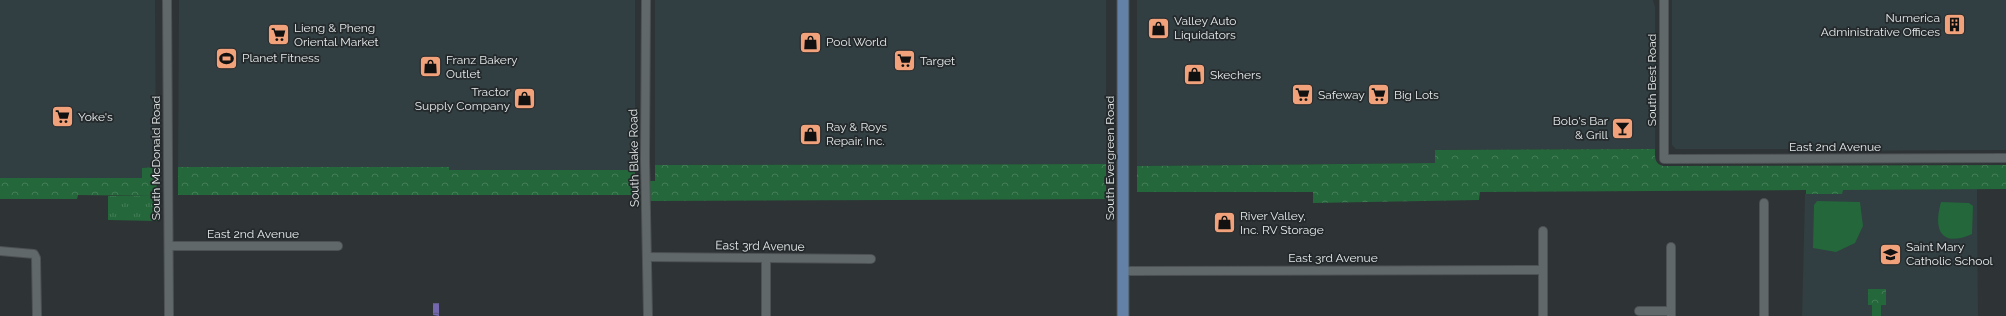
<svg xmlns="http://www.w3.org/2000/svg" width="2006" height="316" font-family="Raleway,sans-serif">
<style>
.built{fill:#313e42}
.grass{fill:url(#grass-tufts)}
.park{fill:url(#park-crowns)}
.pitch{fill:#24673a}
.water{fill:url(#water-waves)}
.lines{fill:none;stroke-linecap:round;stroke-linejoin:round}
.minor-casing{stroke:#4c5153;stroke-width:10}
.major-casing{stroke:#4c5153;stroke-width:13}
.minor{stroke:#61686a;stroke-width:8}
.major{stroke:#6381a6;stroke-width:11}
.labels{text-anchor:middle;stroke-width:3.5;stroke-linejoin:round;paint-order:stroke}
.poi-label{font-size:12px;fill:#e6eaeb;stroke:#24292b;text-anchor:start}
.street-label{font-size:12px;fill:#e6eaeb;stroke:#24292b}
</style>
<defs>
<pattern id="grass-tufts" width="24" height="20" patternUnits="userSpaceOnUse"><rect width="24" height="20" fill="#24673a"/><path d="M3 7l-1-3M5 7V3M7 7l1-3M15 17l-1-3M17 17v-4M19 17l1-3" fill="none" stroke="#447d57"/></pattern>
<pattern id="park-crowns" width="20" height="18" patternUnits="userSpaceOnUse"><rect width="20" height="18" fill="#24673a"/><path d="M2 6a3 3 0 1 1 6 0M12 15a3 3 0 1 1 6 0" fill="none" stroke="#447d57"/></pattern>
<pattern id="water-waves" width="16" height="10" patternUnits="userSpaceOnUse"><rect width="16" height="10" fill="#7467af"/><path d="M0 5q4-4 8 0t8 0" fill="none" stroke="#5c567a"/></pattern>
</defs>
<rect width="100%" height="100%" fill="#2e3335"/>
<g class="built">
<polygon points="0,0 155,0 156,167 142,168 142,178 0,178"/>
<polygon points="179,0 635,0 635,170 449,170 449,167 178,167"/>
<polygon points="655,0 1106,0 1106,164 655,165"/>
<polygon points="1137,0 1653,0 1655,7 1655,149 1435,150 1435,163 1137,166"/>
<polygon points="1672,0 2006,0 2006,150 1796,151 1792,149 1676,149 1672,145"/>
<polygon points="1977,189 1978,316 1802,316 1805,194 1842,194 1842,190"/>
</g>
<polygon class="grass" points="108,196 157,196 157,221 108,220"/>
<g class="park">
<path d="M1655 149C1655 157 1654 163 1663 166L2006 165V189L1843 190 1842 194H1806V190L1480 192 1479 200 1313 203V192H1137V166L1435 163V150Z"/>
<polygon points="1106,164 1106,199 650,201 650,181 655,181 655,165"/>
<polygon points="156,167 157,196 78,195 77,199 0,199 0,178 142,178 142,168"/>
<polygon points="178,167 449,167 449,170 635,170 635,181 640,181 640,195 178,195"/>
<polygon points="1868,289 1886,289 1886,305 1881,305 1881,316 1872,316 1872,305 1868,305"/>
</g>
<g class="pitch">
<polygon points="1817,201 1860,202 1863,226 1855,243 1836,252 1813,248 1814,205"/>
<path d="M1941 202 1969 203 1973 206 1972 234C1941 248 1933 230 1941 202Z"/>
</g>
<polygon class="water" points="433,303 439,303 439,316 433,315"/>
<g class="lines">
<defs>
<g id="minor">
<polyline points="167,0 169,316"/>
<polyline points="646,0 645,159 648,316"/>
<polyline points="1664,0 1664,159 2006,158"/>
<polyline points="169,246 338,246"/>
<polyline points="0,251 34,254 36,258 37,316"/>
<polyline points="648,257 871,259"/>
<polyline points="766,259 766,316"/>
<polyline points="1123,271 1543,270"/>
<polyline points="1639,311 1671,311"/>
<polyline points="1543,316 1543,231"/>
<polyline points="1671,316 1671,247"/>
<polyline points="1764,316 1764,203"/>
</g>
<polyline id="major" points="1123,0 1123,316"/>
</defs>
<use href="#minor" class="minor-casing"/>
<use href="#major" class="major-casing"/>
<use href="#minor" class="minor"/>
<use href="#major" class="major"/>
</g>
<defs>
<symbol id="building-square" viewBox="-11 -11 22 22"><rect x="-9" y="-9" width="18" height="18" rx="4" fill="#f1a27b" stroke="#24292b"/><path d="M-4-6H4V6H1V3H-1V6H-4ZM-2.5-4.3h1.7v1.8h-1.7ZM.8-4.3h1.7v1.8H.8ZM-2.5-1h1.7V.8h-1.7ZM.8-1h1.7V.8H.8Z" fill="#111"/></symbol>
<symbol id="shop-square" viewBox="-11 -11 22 22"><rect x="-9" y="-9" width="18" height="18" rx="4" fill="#f1a27b" stroke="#24292b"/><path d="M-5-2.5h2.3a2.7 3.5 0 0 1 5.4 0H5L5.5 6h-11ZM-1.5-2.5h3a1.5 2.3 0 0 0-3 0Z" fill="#111"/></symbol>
<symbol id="supermarket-square" viewBox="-11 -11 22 22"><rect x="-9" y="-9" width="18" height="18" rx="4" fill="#f1a27b" stroke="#24292b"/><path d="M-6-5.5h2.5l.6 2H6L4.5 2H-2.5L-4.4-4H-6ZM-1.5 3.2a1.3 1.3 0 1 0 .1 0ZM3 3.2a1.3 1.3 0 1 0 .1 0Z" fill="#111"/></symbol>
<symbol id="stadium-square" viewBox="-11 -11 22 22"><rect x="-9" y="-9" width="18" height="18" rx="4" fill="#f1a27b" stroke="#24292b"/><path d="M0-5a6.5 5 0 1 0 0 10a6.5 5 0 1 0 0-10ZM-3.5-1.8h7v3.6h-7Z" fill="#111"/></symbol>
<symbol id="bar-square" viewBox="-11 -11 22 22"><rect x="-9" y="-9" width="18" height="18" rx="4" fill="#f1a27b" stroke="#24292b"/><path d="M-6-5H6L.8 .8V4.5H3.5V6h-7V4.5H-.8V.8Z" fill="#111"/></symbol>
<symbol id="school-square" viewBox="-11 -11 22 22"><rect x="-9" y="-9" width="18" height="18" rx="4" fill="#f1a27b" stroke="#24292b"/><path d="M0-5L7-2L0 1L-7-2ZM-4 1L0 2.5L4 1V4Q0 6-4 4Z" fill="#111"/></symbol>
</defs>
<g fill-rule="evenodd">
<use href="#building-square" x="1942" y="12" width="25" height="25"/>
<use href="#shop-square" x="1146" y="16" width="25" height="25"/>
<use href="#supermarket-square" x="266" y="22" width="25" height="25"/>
<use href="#shop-square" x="798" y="30" width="25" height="25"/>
<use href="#stadium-square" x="214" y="46" width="25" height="25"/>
<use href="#supermarket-square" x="892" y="48" width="25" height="25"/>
<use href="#shop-square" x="418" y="54" width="25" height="25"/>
<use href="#shop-square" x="1182" y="62" width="25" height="25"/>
<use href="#supermarket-square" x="1290" y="82" width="25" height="25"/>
<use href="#supermarket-square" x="1366" y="82" width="25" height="25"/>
<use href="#shop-square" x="512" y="86" width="25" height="25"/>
<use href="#supermarket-square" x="50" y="104" width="25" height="25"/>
<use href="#bar-square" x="1610" y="116" width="25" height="25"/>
<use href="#shop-square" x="798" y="122" width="25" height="25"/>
<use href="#shop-square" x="1212" y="210" width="25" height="25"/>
<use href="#school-square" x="1878" y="242" width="25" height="25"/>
</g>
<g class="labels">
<g class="poi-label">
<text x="1940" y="22" text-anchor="end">Numerica<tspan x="1940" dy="14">Administrative Offices</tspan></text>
<text x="1174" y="25">Valley Auto<tspan x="1174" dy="14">Liquidators</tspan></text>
<text x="294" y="32">Lieng &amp; Pheng<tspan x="294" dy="14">Oriental Market</tspan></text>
<text x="826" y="46">Pool World</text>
<text x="242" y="62">Planet Fitness</text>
<text x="446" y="64">Franz Bakery<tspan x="446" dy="14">Outlet</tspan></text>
<text x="920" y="65">Target</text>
<text x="1210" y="79">Skechers</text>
<text x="510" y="96" text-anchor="end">Tractor<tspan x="510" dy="14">Supply Company</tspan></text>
<text x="1318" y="99">Safeway</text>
<text x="1394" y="99">Big Lots</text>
<text x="78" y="121">Yoke's</text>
<text x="1608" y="125" text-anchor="end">Bolo's Bar<tspan x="1608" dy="14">&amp; Grill</tspan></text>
<text x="826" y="131">Ray &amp; Roys<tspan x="826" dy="14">Repair, Inc.</tspan></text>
<text x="1240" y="220">River Valley,<tspan x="1240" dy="14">Inc. RV Storage</tspan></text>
<text x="1906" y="251">Saint Mary<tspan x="1906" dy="14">Catholic School</tspan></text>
</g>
<g class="street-label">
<text transform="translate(1652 80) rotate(-90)" y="4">South Best Road</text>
<text x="1835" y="151">East 2nd Avenue</text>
<text transform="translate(156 158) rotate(-90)" y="4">South McDonald Road</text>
<text transform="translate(634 158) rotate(-91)" y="4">South Blake Road</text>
<text transform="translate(1110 158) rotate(-90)" y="4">South Evergreen Road</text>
<text x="253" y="238">East 2nd Avenue</text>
<text transform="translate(760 246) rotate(1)" y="4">East 3rd Avenue</text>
<text x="1333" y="262">East 3rd Avenue</text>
</g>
</g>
</svg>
